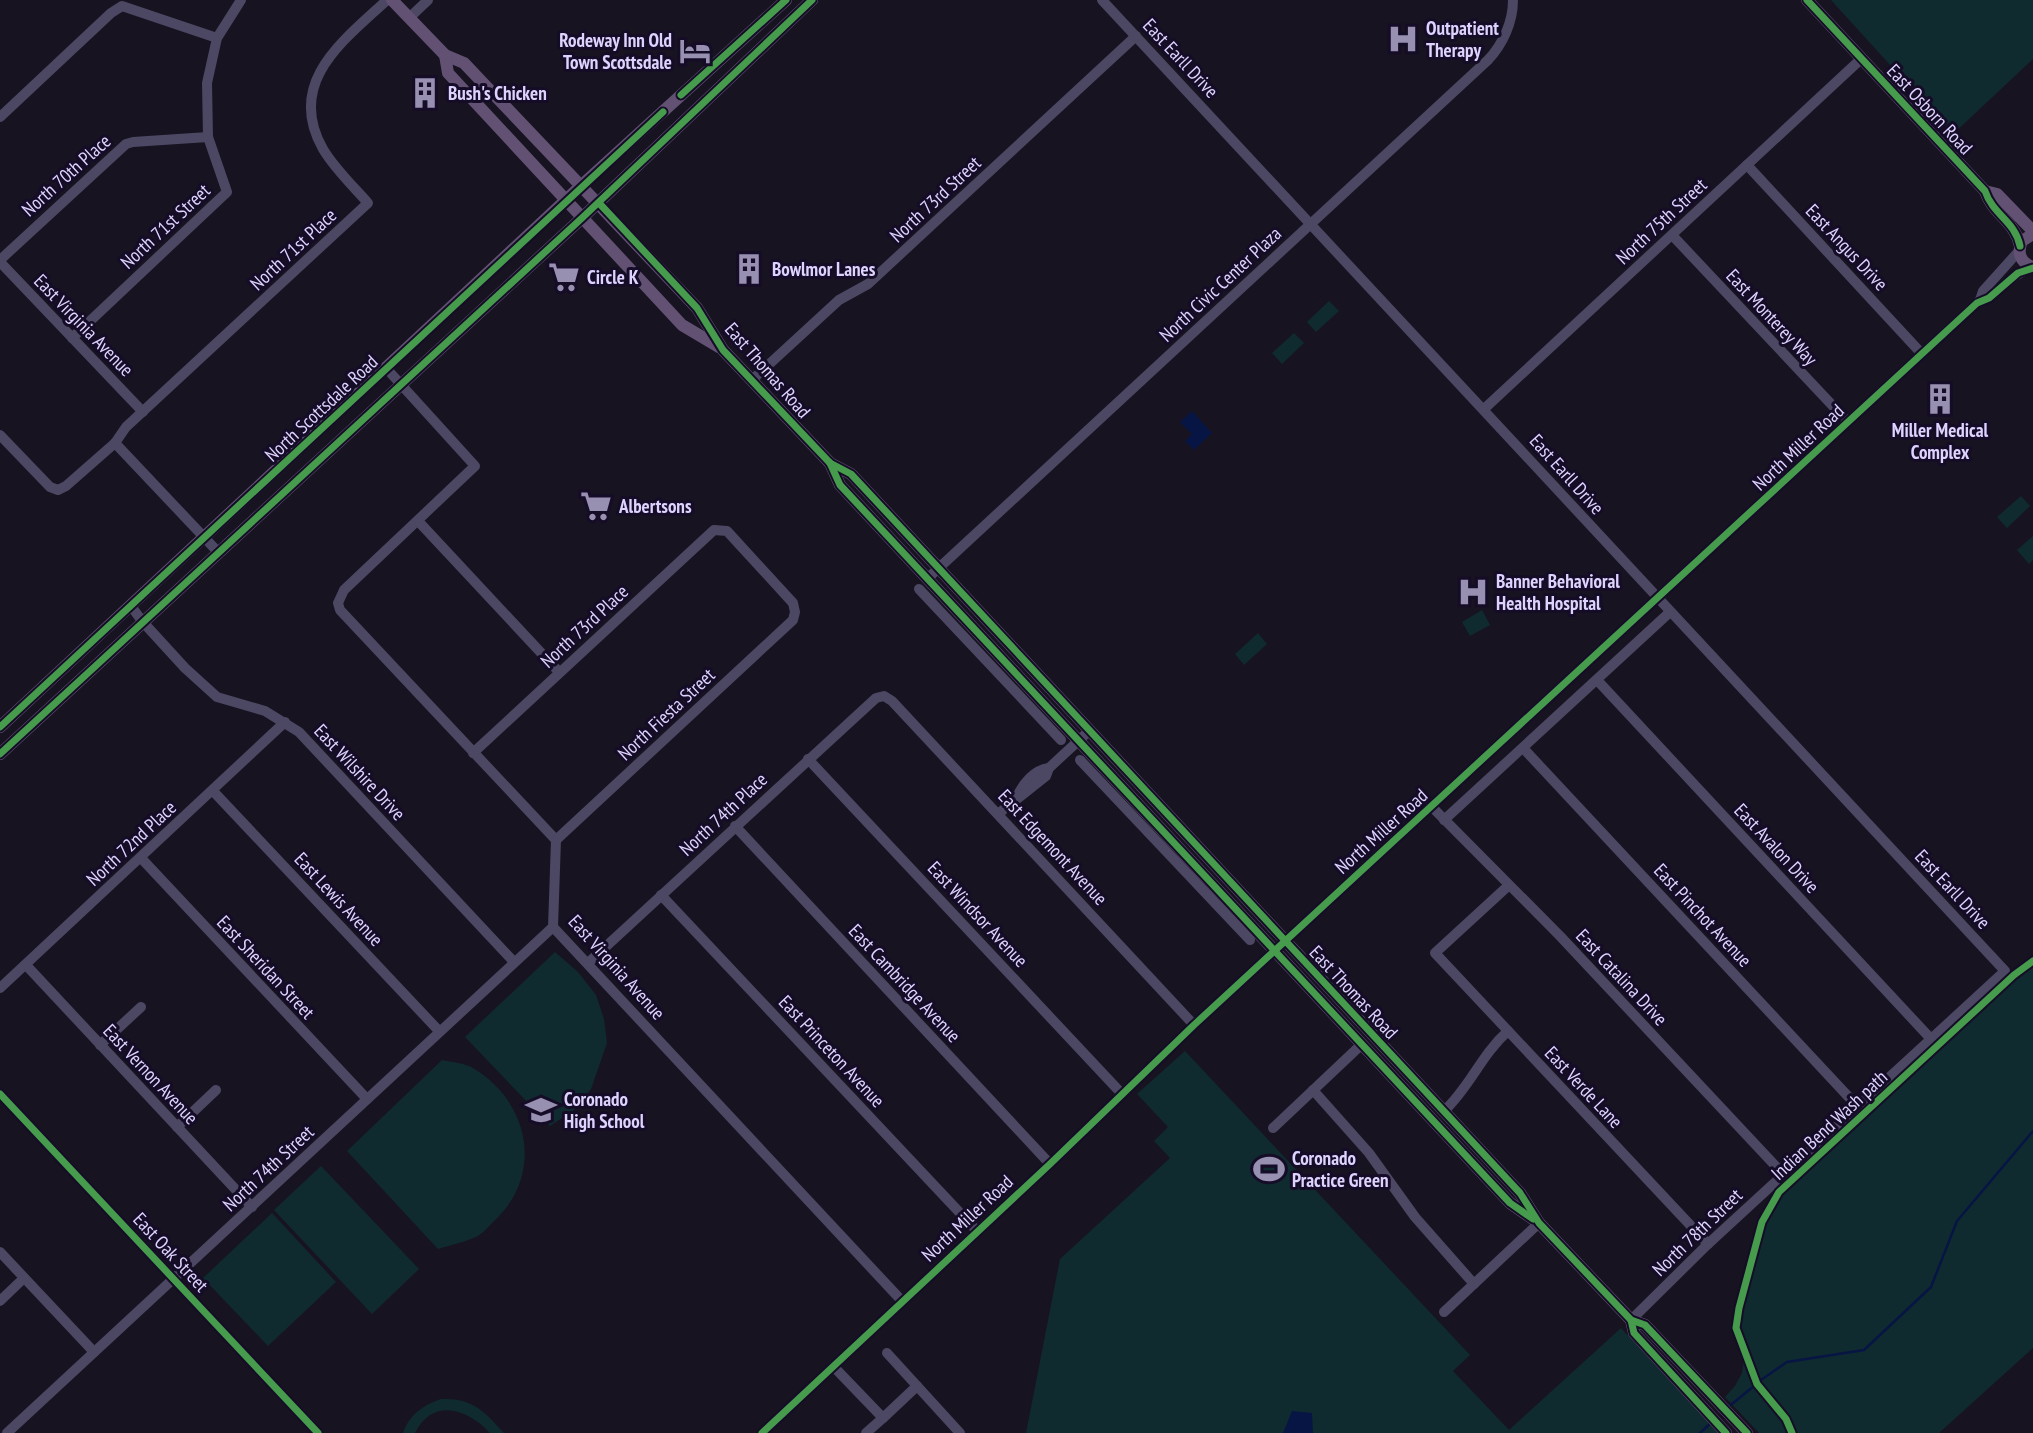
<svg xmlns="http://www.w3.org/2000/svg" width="2033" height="1433" font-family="'PT Sans Narrow',sans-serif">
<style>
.green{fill:#102b30}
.water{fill:#071544}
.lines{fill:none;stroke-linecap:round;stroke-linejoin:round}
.stream{stroke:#071544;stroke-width:2.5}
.minor{stroke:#4c4762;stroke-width:10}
.major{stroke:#625173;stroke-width:12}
.cycleway-casing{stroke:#150d27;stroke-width:11}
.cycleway{stroke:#469c4c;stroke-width:7}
.labels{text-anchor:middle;stroke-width:6;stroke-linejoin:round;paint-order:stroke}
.poi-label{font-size:19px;font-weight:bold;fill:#ded3ff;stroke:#150d27;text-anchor:start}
.street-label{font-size:19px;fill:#ded3ff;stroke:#150d27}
</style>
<rect width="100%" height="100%" fill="#171321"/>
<g class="green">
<polygon points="1831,0 2033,0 2033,59 1953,134"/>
<polygon points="1329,301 1339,311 1316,332 1307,322"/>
<polygon points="1294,333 1304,343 1282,364 1272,353"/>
<polygon points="2021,496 2030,506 2007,528 1997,517"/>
<polygon points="2033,536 2033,560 2029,564 2017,550"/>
<polygon points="1482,610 1490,625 1470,636 1462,622"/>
<polygon points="1258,633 1267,644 1244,665 1235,654"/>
<polygon points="555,952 578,972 596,995 604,1019 607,1043 591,1089 574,1110 550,1126 465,1037"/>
<polygon points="2033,962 2033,1348 1939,1433 1759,1433 1725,1397 1735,1386 1742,1373 1744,1359 1736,1328 1750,1257 1760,1220 1780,1194"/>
<polygon points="1185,1051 1470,1355 1453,1371 1509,1430 1621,1328 1718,1433 1026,1433 1060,1259 1170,1158 1154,1141 1168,1127 1137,1094"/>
<path d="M442 1060C452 1062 464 1063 473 1068 530 1102 544 1175 494 1221 489 1226 484 1232 478 1236 466 1242 450 1245 438 1249L347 1151Z"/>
<polygon points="321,1166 419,1269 372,1314 274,1210"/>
<polygon points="272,1213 336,1282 268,1346 203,1278"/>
<path d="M441 1399C473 1398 484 1411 504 1433H490C468 1409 433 1397 415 1433H403C409 1415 423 1405 441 1399Z"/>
</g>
<g class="water">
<polygon points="1192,411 1212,433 1194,450 1185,441 1192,434 1180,422"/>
<polygon points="1292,1411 1312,1413 1313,1433 1283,1433"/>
</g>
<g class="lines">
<g class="stream">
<polyline points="1761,1380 1787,1362 1864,1350 1931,1287 1957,1221 2033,1131"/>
<polyline points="1727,1408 1754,1386"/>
<polyline points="1700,1433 1712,1422"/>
</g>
<g class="minor">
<polyline points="1102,0 2005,971 1708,1244 1631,1320"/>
<polyline points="409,18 428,0"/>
<polyline points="0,117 111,13 122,6 217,38"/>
<polyline points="1747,165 1922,354"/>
<polyline points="1672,235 1848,422"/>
<polyline points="0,260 126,144 133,142 208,137"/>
<polyline points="0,262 143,412"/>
<path d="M1980 300C1999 296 2008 274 2033 268"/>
<polyline points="72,338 227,192 208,137 207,83 217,38 241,0"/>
<polyline points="386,368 475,466 344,590 338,603 340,610 556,840 553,927 902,1301"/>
<polyline points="752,380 839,300 868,284 1136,36"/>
<polyline points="1484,409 1861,59"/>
<path d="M0 435 50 487 58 490 66 486 115 443 126 427 368 203C353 186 334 168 323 149 285 82 344 40 387 0"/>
<polyline points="115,443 218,552"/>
<polyline points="419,522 559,672"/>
<path d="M928 578 1488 60C1503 44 1513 22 1513 0"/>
<polyline points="919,589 1061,740"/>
<polyline points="131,606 142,621 185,668 217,697 265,711 299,732 514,962"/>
<polyline points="1597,680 1932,1040"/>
<polyline points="1523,748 1858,1107"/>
<polyline points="473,753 714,530 727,531 793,603 795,612 793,620 556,840"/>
<polyline points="808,759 1122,1094"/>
<polyline points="1080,760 1250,940"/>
<polyline points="213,791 439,1031"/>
<path d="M1017 797C1023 783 1034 770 1049 768"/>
<polyline points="1431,806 1560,936 1784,1175"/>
<polyline points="998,814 1046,776 1049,768 1089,731"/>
<polyline points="1444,820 1670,612"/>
<polyline points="735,826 1050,1164"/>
<polyline points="141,858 367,1099"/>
<polyline points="1508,886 1435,953 1708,1244"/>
<polyline points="661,895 977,1231"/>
<polyline points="588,963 876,698 884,696 892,701 1194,1025"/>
<polyline points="26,965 252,1207"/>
<polyline points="0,988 285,722"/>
<polyline points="100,1045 141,1007"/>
<polyline points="1313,1090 1369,1153 1415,1217 1474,1284"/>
<polyline points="0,1094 318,1433"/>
<path d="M1444 1111C1470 1087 1481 1055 1508 1031"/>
<polyline points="177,1127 216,1090"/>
<polyline points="1273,1128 1362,1044"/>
<polyline points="0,1252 94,1352"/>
<polyline points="0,1301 24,1278"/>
<polyline points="1444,1312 1539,1223"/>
<polyline points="887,1353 960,1433"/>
<polyline points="833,1366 883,1418 866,1433"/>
<polyline points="883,1418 917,1386"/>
<polyline points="7,1433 553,927"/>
<polyline points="762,1433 1050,1164 1194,1025 1980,300 1983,291 2019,251"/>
</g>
<g class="major">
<polyline points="392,0 445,55 464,63 697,308 723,350 830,463 851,474 1520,1193 1539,1223 1631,1320 1634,1333 1726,1433"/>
<path d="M1807 0 1985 191C1993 215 2015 221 2020 246"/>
<polyline points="445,55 448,73 682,325 719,347"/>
<polyline points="1985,191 1997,194 2033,231"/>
<path d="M2033 234 2022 241C2017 252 2020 263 2033 267"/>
<polyline points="830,463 840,485 1510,1203 1533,1219"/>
<polyline points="0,727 582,185 786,0"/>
<polyline points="0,754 582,218 812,0"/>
<polyline points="1631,1320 1645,1325 1747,1433"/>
</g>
<defs>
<g id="cycleway">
<path d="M1807 0 1985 191C1993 215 2015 221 2020 246"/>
<polyline points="681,95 786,0"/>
<polyline points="599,203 697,308 723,350 830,463 851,474 1520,1193 1539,1223 1631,1320 1634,1333 1726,1433"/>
<polyline points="830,463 840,485 1510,1203 1533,1219"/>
<polyline points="0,727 663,112"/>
<polyline points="0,754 582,218 812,0"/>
<polyline points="0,1094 318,1433"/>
<polyline points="1631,1320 1645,1325 1747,1433"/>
<polyline points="762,1433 1050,1164 1194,1025 1977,303 1989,298 2018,273 2033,268"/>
<polyline points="1792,1433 1786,1419 1757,1384 1736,1328 1739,1308 1762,1222 1779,1192 2014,975 2033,961"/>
</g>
</defs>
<use href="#cycleway" class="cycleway-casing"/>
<use href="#cycleway" class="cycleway"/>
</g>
<defs>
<symbol id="hospital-bare" viewBox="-9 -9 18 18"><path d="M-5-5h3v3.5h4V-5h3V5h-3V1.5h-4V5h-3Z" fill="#9890b1" stroke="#150d27" stroke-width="2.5" paint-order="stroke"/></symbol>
<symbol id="hotel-bare" viewBox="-9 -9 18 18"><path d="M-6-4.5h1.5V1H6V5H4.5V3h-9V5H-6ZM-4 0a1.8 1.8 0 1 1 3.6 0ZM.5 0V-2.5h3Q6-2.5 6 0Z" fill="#9890b1" stroke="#150d27" stroke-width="2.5" paint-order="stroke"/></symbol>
<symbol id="building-bare" viewBox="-9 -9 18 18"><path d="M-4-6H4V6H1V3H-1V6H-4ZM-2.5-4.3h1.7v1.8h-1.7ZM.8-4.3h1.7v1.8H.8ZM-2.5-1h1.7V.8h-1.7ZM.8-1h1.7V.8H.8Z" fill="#9890b1" stroke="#150d27" stroke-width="2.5" paint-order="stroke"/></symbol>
<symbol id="supermarket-bare" viewBox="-9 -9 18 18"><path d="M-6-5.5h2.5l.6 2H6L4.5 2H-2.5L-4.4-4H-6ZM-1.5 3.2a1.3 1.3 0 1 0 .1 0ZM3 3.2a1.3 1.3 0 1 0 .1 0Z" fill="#9890b1" stroke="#150d27" stroke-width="2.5" paint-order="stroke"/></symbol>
<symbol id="school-bare" viewBox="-9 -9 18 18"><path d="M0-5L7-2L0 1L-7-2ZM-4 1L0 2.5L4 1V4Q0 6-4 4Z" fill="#9890b1" stroke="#150d27" stroke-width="2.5" paint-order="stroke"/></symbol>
<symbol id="stadium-bare" viewBox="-9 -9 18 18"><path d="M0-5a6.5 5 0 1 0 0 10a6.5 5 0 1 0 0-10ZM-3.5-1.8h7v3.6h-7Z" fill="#9890b1" stroke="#150d27" stroke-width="2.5" paint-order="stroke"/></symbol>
</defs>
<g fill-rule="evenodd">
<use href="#hospital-bare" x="1381" y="17" width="44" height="44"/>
<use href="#hotel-bare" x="673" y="29" width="44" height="44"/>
<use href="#building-bare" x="403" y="71" width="44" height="44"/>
<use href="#building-bare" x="727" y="247" width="44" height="44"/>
<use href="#supermarket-bare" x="542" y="255" width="44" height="44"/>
<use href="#building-bare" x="1918" y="377" width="44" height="44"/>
<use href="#supermarket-bare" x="574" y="484" width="44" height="44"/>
<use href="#hospital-bare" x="1451" y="570" width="44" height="44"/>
<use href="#school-bare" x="519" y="1088" width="44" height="44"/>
<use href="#stadium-bare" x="1247" y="1147" width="44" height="44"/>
</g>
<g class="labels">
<g class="poi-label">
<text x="1426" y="35">Outpatient<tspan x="1426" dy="22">Therapy</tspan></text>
<text x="672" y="47" text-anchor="end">Rodeway Inn Old<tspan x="672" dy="22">Town Scottsdale</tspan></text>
<text x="448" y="100">Bush's Chicken</text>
<text x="772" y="276">Bowlmor Lanes</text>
<text x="587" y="284">Circle K</text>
<text x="1940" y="437" text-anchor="middle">Miller Medical<tspan x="1940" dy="22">Complex</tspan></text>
<text x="619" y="513">Albertsons</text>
<text x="1496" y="588">Banner Behavioral<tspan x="1496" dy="22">Health Hospital</tspan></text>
<text x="564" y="1106">Coronado<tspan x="564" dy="22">High School</tspan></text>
<text x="1292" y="1165">Coronado<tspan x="1292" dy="22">Practice Green</tspan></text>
</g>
<g class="street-label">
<text transform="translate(1181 58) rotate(47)" y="7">East Earll Drive</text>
<text transform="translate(1930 109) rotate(47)" y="7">East Osborn Road</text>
<text transform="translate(66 175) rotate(-42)" y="7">North 70th Place</text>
<text transform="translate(935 199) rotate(-43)" y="7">North 73rd Street</text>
<text transform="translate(1661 221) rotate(-43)" y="7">North 75th Street</text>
<text transform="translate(165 226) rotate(-43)" y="7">North 71st Street</text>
<text transform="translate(1847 247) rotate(47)" y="7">East Angus Drive</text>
<text transform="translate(293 249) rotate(-43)" y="7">North 71st Place</text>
<text transform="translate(1220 284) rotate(-43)" y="7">North Civic Center Plaza</text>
<text transform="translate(1772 317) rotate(47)" y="7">East Monterey Way</text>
<text transform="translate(84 325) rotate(46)" y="7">East Virginia Avenue</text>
<text transform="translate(768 370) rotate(49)" y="7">East Thomas Road</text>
<text transform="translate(321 408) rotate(-43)" y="7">North Scottsdale Road</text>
<text transform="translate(1798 447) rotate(-43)" y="7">North Miller Road</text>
<text transform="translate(1567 474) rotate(48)" y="7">East Earll Drive</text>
<text transform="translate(584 626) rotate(-43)" y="7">North 73rd Place</text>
<text transform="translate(666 714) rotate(-43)" y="7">North Fiesta Street</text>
<text transform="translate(360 772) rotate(47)" y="7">East Wilshire Drive</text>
<text transform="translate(723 814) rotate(-43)" y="7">North 74th Place</text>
<text transform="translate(1381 831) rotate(-42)" y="7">North Miller Road</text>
<text transform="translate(131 843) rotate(-43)" y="7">North 72nd Place</text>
<text transform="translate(1053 847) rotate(47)" y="7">East Edgemont Avenue</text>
<text transform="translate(1777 848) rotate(47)" y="7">East Avalon Drive</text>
<text transform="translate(1953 889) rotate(47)" y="7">East Earll Drive</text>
<text transform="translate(339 899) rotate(47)" y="7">East Lewis Avenue</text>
<text transform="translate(978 914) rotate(47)" y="7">East Windsor Avenue</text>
<text transform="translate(1703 915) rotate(47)" y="7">East Pinchot Avenue</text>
<text transform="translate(266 967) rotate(47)" y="7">East Sheridan Street</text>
<text transform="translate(617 967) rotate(48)" y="7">East Virginia Avenue</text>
<text transform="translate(1622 977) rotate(47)" y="7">East Catalina Drive</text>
<text transform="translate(905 983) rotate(47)" y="7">East Cambridge Avenue</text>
<text transform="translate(1354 992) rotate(47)" y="7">East Thomas Road</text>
<text transform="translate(832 1051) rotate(47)" y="7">East Princeton Avenue</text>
<text transform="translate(151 1074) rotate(47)" y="7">East Vernon Avenue</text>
<text transform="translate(1584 1087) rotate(47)" y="7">East Verde Lane</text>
<text transform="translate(1829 1125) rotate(-43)" y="7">Indian Bend Wash path</text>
<text transform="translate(268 1168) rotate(-43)" y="7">North 74th Street</text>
<text transform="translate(967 1218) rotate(-43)" y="7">North Miller Road</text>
<text transform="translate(1697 1232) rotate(-44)" y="7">North 78th Street</text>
<text transform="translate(171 1252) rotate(47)" y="7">East Oak Street</text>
</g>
</g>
</svg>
